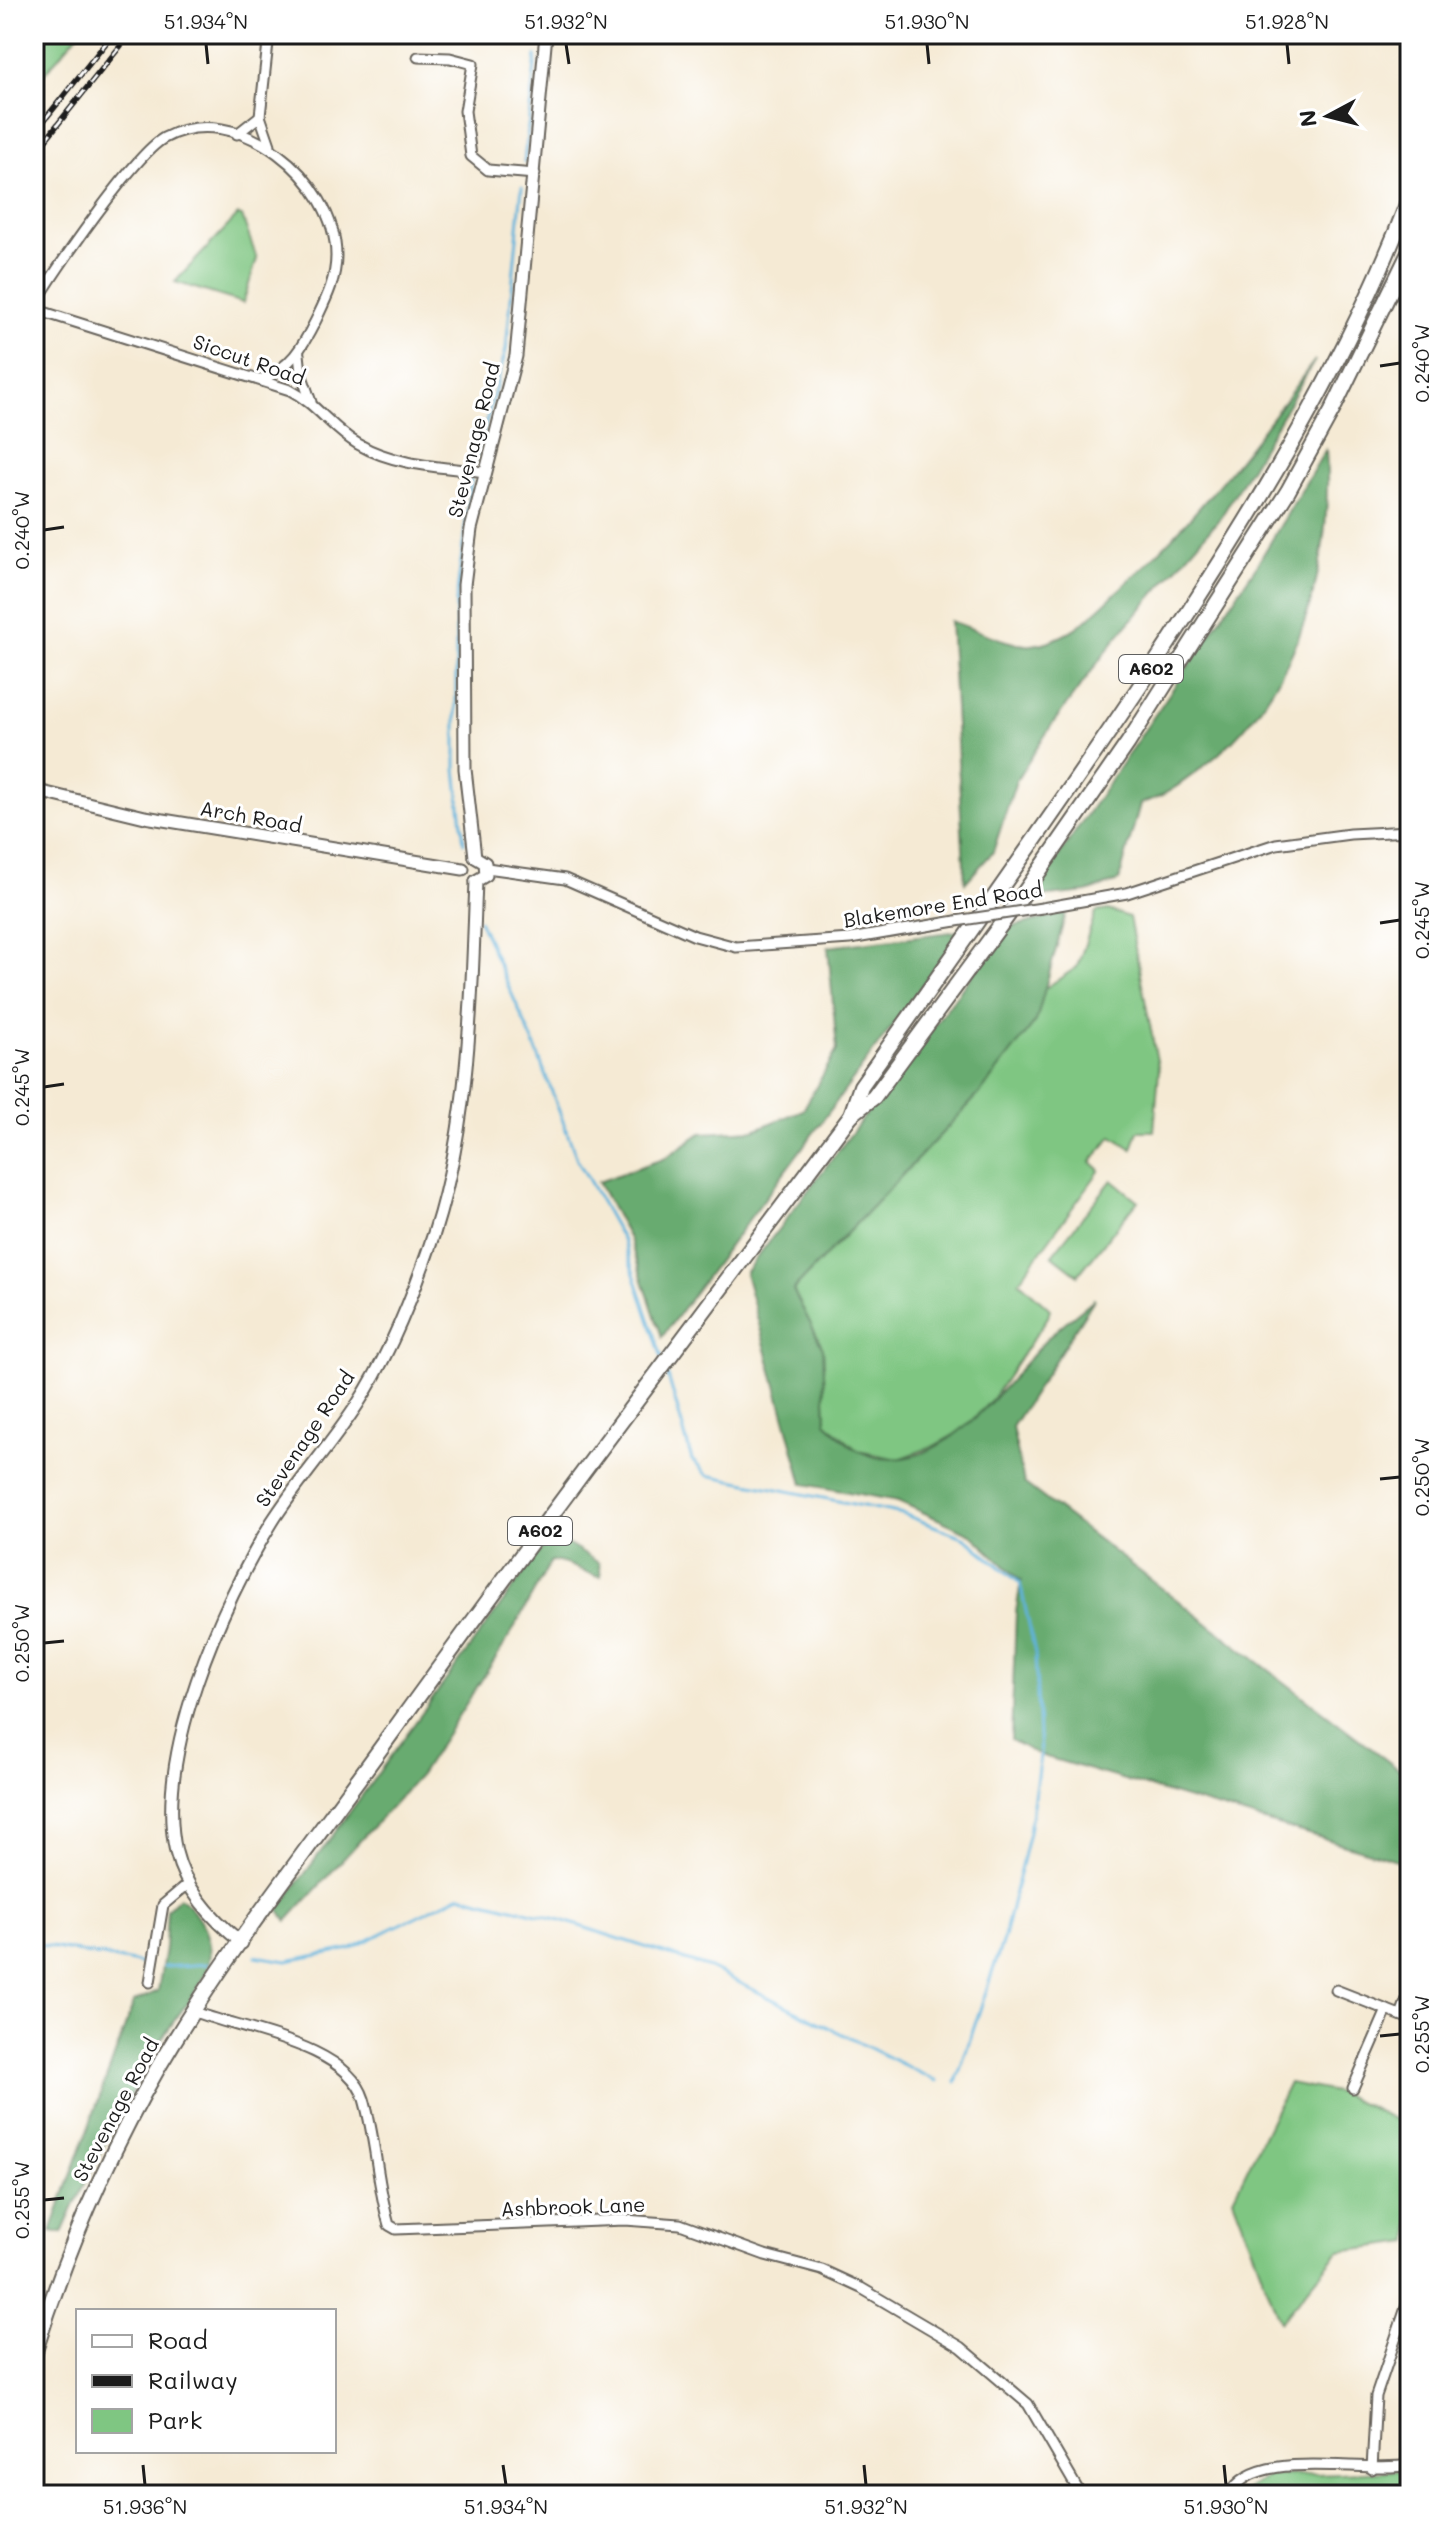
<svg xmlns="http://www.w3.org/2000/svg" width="1444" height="2529" font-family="Mali,sans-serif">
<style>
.green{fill:#7fc682;stroke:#4e714f;stroke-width:2}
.forest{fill:#67ab70;stroke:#426446;stroke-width:2}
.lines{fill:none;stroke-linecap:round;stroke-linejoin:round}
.stream{stroke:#61b3dc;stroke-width:3}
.minor-casing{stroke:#68645c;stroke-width:13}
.tertiary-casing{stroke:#68645c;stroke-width:15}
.primary-casing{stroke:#68645c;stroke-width:18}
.minor{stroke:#fff;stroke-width:9}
.tertiary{stroke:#fff;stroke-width:11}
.primary{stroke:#fff;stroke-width:14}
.rail-casing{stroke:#1c1c1c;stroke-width:6}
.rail{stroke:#fff;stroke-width:3;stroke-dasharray:9;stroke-linecap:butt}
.minor-bridge-casing{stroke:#68645c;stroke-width:13;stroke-linecap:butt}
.minor-bridge{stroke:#fff;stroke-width:9}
.ticks{fill:none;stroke:#1c1c1c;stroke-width:3}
.labels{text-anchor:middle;stroke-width:6;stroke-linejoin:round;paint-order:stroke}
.shield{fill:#fff;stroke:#606060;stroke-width:2}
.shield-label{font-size:18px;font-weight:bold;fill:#1c1c1c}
.street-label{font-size:20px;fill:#1c1c1c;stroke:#fff}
.neatline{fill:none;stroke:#1c1c1c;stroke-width:3}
.ticks-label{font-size:20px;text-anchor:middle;fill:#1c1c1c}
</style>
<rect width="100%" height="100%" fill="#fff"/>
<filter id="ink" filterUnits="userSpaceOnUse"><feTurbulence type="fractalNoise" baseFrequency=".0125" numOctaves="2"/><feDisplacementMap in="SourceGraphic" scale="16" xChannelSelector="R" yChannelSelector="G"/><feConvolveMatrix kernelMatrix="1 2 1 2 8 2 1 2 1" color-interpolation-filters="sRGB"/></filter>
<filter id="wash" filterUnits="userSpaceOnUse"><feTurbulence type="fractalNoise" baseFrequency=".006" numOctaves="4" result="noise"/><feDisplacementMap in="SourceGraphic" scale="32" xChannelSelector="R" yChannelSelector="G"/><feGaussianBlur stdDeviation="1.8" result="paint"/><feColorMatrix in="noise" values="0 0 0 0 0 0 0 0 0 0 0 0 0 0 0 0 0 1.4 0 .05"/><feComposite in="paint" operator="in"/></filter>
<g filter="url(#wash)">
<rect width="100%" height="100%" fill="#f5ead4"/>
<g class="green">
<polygon points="34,34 78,34 34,86"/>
<polygon points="238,215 242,216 257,259 243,303 175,282"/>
<polygon points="1108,910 1129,917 1159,1071 1154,1131 1138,1131 1132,1149 1112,1136 1091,1162 1100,1170 1019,1281 1050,1309 1048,1317 992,1399 965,1429 934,1446 899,1459 858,1451 826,1422 823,1348 793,1290 980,1093 1036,1021 1044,989 1077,967 1096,912"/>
<polygon points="1112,1180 1138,1201 1078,1275 1052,1255"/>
<polygon points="1289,2083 1340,2093 1410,2127 1410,2242 1339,2251 1280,2322 1233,2198"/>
<polygon points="1410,2470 1410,2495 1237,2495 1269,2476"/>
</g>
<g class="forest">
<path d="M1315 360 1221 517 1117 637 1051 726 1016 781 993 852 965 883 950 621C970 627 1013 647 1032 645 1070 641 1095 612 1122 587 1198 518 1254 442 1315 360Z"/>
<path d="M1326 449C1334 566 1299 693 1203 767 1182 783 1166 796 1140 804L1119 881 1087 892 1030 898 1255 568Z"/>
<path d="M1066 913 1036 1021 980 1093 793 1290 823 1348 826 1422C836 1431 847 1446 859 1451 935 1487 1000 1389 1043 1343 1058 1326 1078 1313 1095 1298L1012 1427 1024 1483 1410 1778V1864L1036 1754 1011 1740 1016 1612 1021 1581 971 1534 898 1501 803 1484 745 1273 1008 928Z"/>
<path d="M960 931C864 1069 761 1201 662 1337L629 1239 598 1182 665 1158 701 1133 754 1130 803 1110 837 1050 828 947Z"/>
<path d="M552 1535 599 1563 601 1577C581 1574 574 1563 551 1561L508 1639 420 1775 287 1921 279 1909Z"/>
<path d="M179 1897C201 1913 217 1945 206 1972 198 1993 178 2013 166 2033 128 2098 92 2164 62 2233L51 2231 134 2002 158 1991 165 1948 167 1909Z"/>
</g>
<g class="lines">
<g class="stream">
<polyline points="524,162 536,56"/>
<polyline points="474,466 506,350 522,187"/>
<polyline points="464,843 456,769 456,602 471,480"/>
<polyline points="479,920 534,1044 577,1159 623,1241 662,1358"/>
<polyline points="666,1369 692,1460 707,1475 903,1514 965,1538 1020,1583 1035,1653 1040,1755 1029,1832 1004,1937 956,2082"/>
<polyline points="34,1944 144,1964"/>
<polyline points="256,1956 287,1961 350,1949 460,1895 561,1920 710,1968 936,2081"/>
<polyline points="163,1967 207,1964"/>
</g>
</g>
</g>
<g filter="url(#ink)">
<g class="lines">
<defs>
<g id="minor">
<polyline points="269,34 260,116 270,145"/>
<polyline points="418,57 450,58 473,64 465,111 471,156 488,170 535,174"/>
<polyline points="237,134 260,116"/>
<path d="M34 306C54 272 134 155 164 138 237 98 336 180 336 256 336 280 326 299 316 320 302 348 291 367 261 380"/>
<path d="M34 309 290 390C317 404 332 429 358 444 395 466 443 467 485 472"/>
<polyline points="299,354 301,373 311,402"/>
<polyline points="487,868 565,879 695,936 736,947 850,939 956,921"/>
<polyline points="1042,908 1127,893 1276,844 1350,834 1410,831"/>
<polyline points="150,1982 163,1905 188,1884"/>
<polyline points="1336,1990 1410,2019"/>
<path d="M195 2012C240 2030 347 2044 364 2099 376 2140 377 2184 389 2225L396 2229 625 2220 680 2224 765 2255 822 2270 861 2288 961 2347 1028 2404 1081 2495"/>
<polyline points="1401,2015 1410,1991"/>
<polyline points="1353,2088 1387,2010"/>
<polyline points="1372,2469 1376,2396 1410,2296"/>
<path d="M1230 2495C1252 2446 1363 2474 1410 2465"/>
</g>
<g id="tertiary">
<polyline points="34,790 145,817 463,869"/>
<polyline points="475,857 465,769 464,585 471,529 516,356 546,34"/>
<polyline points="475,857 485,863 486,875 476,881"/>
<path d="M242 1943C212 1919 185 1890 176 1852 154 1756 222 1603 272 1522 298 1481 331 1445 357 1405 387 1359 410 1303 428 1251 470 1133 471 1006 476 881"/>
</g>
<g id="primary">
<path d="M851 1115 861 1086C959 947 1058 809 1152 668 1251 518 1346 365 1410 197"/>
<path d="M34 2354C65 2254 106 2158 159 2066 225 1953 309 1848 386 1741 538 1530 695 1323 851 1115L874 1097 1022 896 1128 743 1288 491 1332 411 1410 251"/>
</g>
</defs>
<use href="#minor" class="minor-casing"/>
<use href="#tertiary" class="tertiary-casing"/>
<use href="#primary" class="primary-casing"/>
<use href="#minor" class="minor"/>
<use href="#tertiary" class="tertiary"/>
<use href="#primary" class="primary"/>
<defs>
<g id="rail">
<polyline points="34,133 113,34"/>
<polyline points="34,154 130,34"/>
</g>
</defs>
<use href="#rail" class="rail-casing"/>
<use href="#rail" class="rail"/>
<defs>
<polyline id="minor-bridge" points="956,921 1042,908"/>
</defs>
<use href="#minor-bridge" class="minor-bridge-casing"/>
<use href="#minor-bridge" class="minor-bridge"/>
</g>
</g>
<path class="ticks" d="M206 44 208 64M566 44 569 64M927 44 929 64M1287 44 1289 64M1380 366 1400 363M44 530 64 527M1380 923 1400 920M44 1087 64 1084M1380 1479 1400 1477M44 1643 64 1641M1380 2036 1400 2034M44 2200 64 2198M143 2465 145 2485M503 2465 506 2485M864 2465 866 2485M1224 2465 1226 2485"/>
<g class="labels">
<g class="shield">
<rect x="1119" y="655" width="64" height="28" rx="6"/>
<rect x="508" y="1517" width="64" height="28" rx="6"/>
</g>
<g class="shield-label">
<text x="1151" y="675">A602</text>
<text x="540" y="1537">A602</text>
</g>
<g class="street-label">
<text transform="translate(249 360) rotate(19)" y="7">Siccut Road</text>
<text transform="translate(474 440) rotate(-76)" y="7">Stevenage Road</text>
<text transform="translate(251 817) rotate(10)" y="7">Arch Road</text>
<text transform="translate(943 905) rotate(-9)" y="7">Blakemore End Road</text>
<text transform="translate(305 1439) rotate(-56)" y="7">Stevenage Road</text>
<text transform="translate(116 2110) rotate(-62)" y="7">Stevenage Road</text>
<text transform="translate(573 2207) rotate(-2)" y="7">Ashbrook Lane</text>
</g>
</g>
<rect width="1444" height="2529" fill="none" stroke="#fff" stroke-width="88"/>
<rect x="76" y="2309" width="260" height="144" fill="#ffffff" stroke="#a4a4a4" stroke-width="2"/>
<rect x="92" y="2335" width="40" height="12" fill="#ffffff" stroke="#a4a4a4" stroke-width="2"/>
<text x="148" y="2349" font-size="24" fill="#1c1c1c">Road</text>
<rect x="92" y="2375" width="40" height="12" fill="#1c1c1c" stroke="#a4a4a4" stroke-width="2"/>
<text x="148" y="2389" font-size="24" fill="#1c1c1c">Railway</text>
<rect x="92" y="2409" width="40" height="24" fill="#7fc682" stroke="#a4a4a4" stroke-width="2"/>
<text x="148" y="2429" font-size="24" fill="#1c1c1c">Park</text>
<g transform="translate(1328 116) rotate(263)" stroke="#ffffff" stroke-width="6" paint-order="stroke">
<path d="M0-6L14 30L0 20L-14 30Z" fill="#1c1c1c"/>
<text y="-12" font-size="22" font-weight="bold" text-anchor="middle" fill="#1c1c1c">N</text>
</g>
<rect x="44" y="44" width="1356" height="2441" class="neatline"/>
<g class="ticks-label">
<text x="206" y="29">51.934°N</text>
<text x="566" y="29">51.932°N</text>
<text x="927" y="29">51.930°N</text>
<text x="1287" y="29">51.928°N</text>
<text transform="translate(1422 363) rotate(-90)" y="7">0.240°W</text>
<text transform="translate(22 530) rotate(-90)" y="7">0.240°W</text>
<text transform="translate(1422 920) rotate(-90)" y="7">0.245°W</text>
<text transform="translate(22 1087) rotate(-90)" y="7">0.245°W</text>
<text transform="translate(1422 1477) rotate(-90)" y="7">0.250°W</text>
<text transform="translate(22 1643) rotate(-90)" y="7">0.250°W</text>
<text transform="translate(1422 2034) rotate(-90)" y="7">0.255°W</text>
<text transform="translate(22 2200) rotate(-90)" y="7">0.255°W</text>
<text x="145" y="2514">51.936°N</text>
<text x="506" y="2514">51.934°N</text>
<text x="866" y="2514">51.932°N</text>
<text x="1226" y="2514">51.930°N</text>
</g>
</svg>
